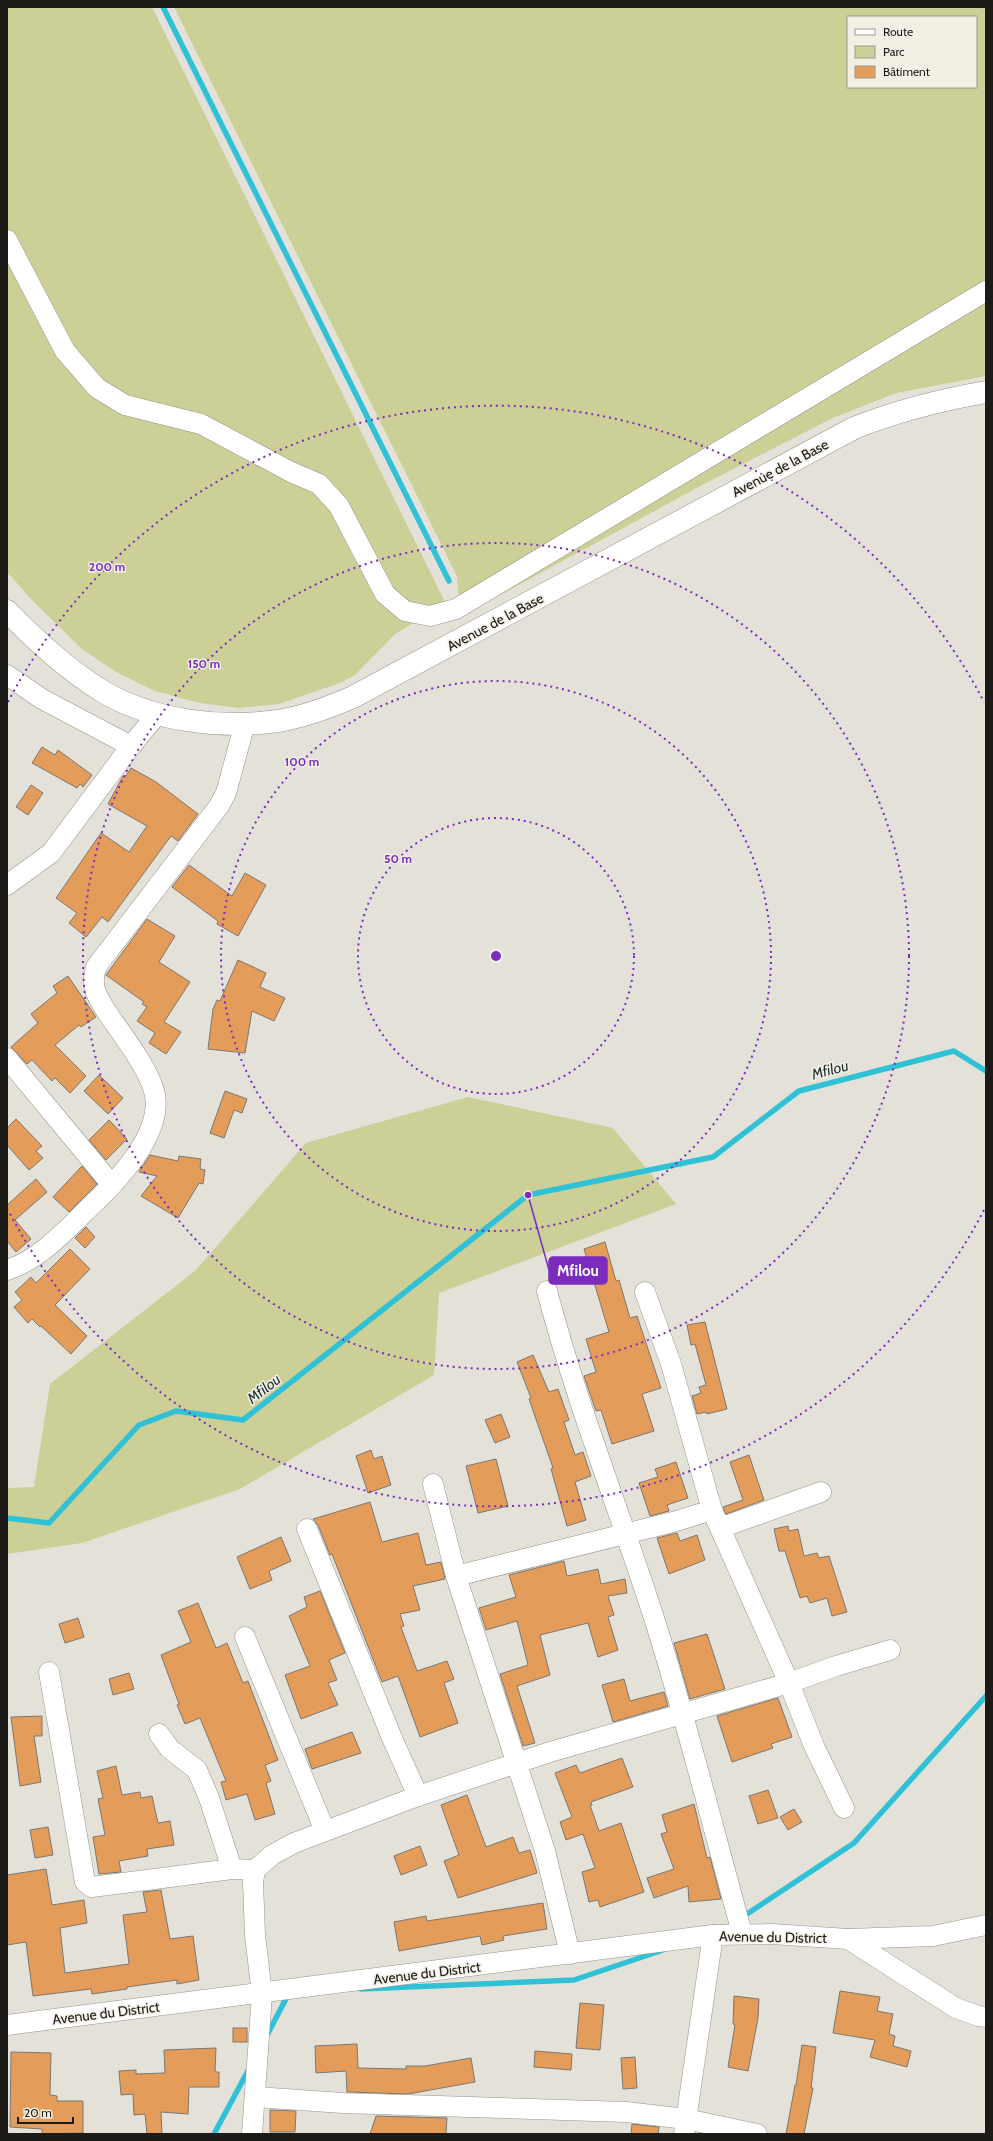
<svg xmlns="http://www.w3.org/2000/svg" width="993" height="2141" font-family="Cabin,sans-serif">
<style>
.green{fill:#cccf96;fill-rule:evenodd}
.lines{fill:none;stroke-linecap:round;stroke-linejoin:round}
.stream{stroke:#31c1d6;stroke-width:5.5}
.building{fill:#e39c59;stroke:#7e766f}
.minor-casing{stroke:#959389;stroke-width:21}
.major-casing{stroke:#959389;stroke-width:23}
.minor{stroke:#fff;stroke-width:20}
.major{stroke:#fff;stroke-width:22}
.ring{fill:none;stroke:#7b2cbf;stroke-width:2;stroke-dasharray:2 4}
.labels{text-anchor:middle;stroke-width:3;stroke-linejoin:round;paint-order:stroke}
.street-label{font-size:14px;fill:#1c1b17;stroke:#f2efe5}
.water-label{font-size:15px;font-style:italic;fill:#193034;stroke:#f2efe5}
.centre{fill:#7b2cbf;stroke:#f2efe5;stroke-width:2}
.ring-label{font-size:12px;text-anchor:middle;font-weight:bold;fill:#7b2cbf;stroke:#f2efe5;stroke-width:3;stroke-linejoin:round;paint-order:stroke}
.leader{fill:none;stroke:#7b2cbf;stroke-width:1.5}
.callout-dot{fill:#7b2cbf;stroke:#f2efe5;stroke-width:1.5}
.callout{fill:#7b2cbf;stroke:#7b2cbf;stroke-width:1.5}
.callout-label{font-size:15px;text-anchor:middle;font-weight:bold;fill:#fff}
</style>
<rect width="100%" height="100%" fill="#e4e2d8"/>
<g class="green">
<polygon points="7,7 152,7 446,604 395,634 355,675 340,683 279,704 239,708 200,703 155,691 116,672 82,649 31,599 7,572"/>
<path d="M174 7H986V376L896 393 833 418 706 483 460 617 457 576ZM848 17H976V87H848Z"/>
<polygon points="468,1097 613,1128 676,1204 439,1293 434,1375 240,1489 82,1543 7,1554 7,1488 34,1487 50,1384 195,1271 306,1143"/>
</g>
<g class="lines">
<g class="stream">
<polyline points="163,7 449,581"/>
<polyline points="7,1518 49,1523 139,1425 176,1411 243,1420 528,1195 713,1157 799,1091 954,1051 986,1071"/>
<polyline points="741,1918 854,1843 986,1696"/>
<polyline points="361,1989 574,1980 663,1950"/>
<polyline points="266,2037 289,1993"/>
<polyline points="214,2134 250,2067"/>
</g>
</g>
<g class="building">
<polygon points="42,747 55,755 58,750 92,775 83,787 80,784 77,788 32,763"/>
<polygon points="131,768 156,782 198,814 178,841 171,836 108,922 102,917 86,937 69,923 77,913 56,898 101,833 129,852 147,826 108,804 123,776 126,776"/>
<polygon points="31,785 43,793 28,815 16,807"/>
<polygon points="189,865 232,896 245,873 266,885 238,936 217,924 218,921 172,887"/>
<polygon points="147,919 175,936 159,962 190,982 164,1022 181,1032 166,1054 149,1043 155,1033 137,1021 147,1007 142,1004 144,1002 106,975"/>
<polygon points="238,960 266,973 260,987 285,998 274,1021 252,1011 245,1053 208,1049 213,1009 217,1000 220,1001"/>
<polygon points="68,976 96,1017 81,1027 79,1025 55,1045 86,1076 70,1093 55,1078 52,1081 32,1060 27,1064 11,1047 38,1023 31,1014 57,993 53,986"/>
<polygon points="99,1075 123,1098 108,1114 84,1091"/>
<polygon points="225,1091 247,1099 242,1113 234,1110 224,1138 210,1133"/>
<polygon points="16,1119 42,1146 36,1151 43,1158 29,1170 7,1145 7,1128"/>
<polygon points="109,1120 127,1139 106,1160 89,1140"/>
<polygon points="150,1155 178,1161 179,1156 201,1159 200,1169 205,1170 203,1184 199,1183 178,1218 141,1196 157,1176 139,1172"/>
<polygon points="82,1166 97,1184 69,1212 53,1197"/>
<polygon points="36,1179 47,1192 15,1220 31,1239 16,1252 7,1241 7,1205"/>
<polygon points="86,1227 95,1237 85,1248 75,1238"/>
<polygon points="605,1242 616,1281 619,1280 630,1318 637,1316 661,1388 642,1394 654,1431 612,1444 601,1410 596,1411 584,1376 596,1372 586,1339 609,1332 584,1249"/>
<polygon points="70,1249 90,1269 55,1305 87,1336 71,1354 41,1326 40,1327 32,1319 28,1323 14,1307 22,1300 15,1292 31,1277 36,1283"/>
<polygon points="705,1322 727,1409 707,1414 706,1412 697,1414 692,1396 701,1393 699,1387 706,1385 695,1344 691,1345 687,1325"/>
<polygon points="533,1355 549,1392 558,1389 569,1420 564,1422 575,1455 583,1452 591,1476 575,1482 586,1520 567,1526 551,1469 553,1468 529,1399 531,1398 517,1362"/>
<polygon points="501,1414 510,1437 495,1443 485,1420"/>
<polygon points="371,1450 374,1459 382,1456 391,1485 368,1493 356,1456"/>
<polygon points="749,1455 764,1500 726,1514 723,1507 743,1500 730,1462"/>
<polygon points="496,1459 508,1506 478,1513 466,1466"/>
<polygon points="676,1462 688,1498 667,1505 669,1511 650,1516 639,1483 658,1477 655,1469"/>
<polygon points="370,1502 382,1542 418,1533 426,1565 441,1562 445,1579 413,1586 420,1610 400,1614 404,1626 401,1627 417,1671 447,1661 454,1679 444,1683 458,1723 420,1737 398,1676 382,1682 332,1554 330,1555 318,1525 313,1519"/>
<polygon points="788,1526 789,1531 798,1529 804,1556 817,1553 819,1558 829,1556 847,1612 832,1616 827,1598 810,1603 807,1596 800,1598 785,1551 779,1551 774,1529"/>
<polygon points="677,1533 680,1541 697,1535 705,1560 669,1574 657,1538"/>
<polygon points="281,1537 291,1561 269,1571 272,1580 250,1589 237,1557"/>
<polygon points="564,1561 567,1576 598,1569 601,1584 625,1579 627,1593 608,1596 614,1615 608,1617 618,1650 598,1657 588,1623 540,1635 550,1675 517,1686 535,1743 523,1746 500,1674 528,1665 517,1621 486,1630 479,1608 516,1597 509,1575"/>
<polygon points="320,1591 345,1653 329,1660 337,1680 328,1683 338,1705 301,1719 285,1675 310,1666 289,1616 307,1607 304,1597"/>
<polygon points="198,1603 216,1648 227,1643 243,1683 248,1681 278,1760 265,1765 271,1781 266,1783 275,1814 255,1820 247,1794 226,1800 221,1782 226,1781 200,1718 185,1724 177,1705 179,1704 161,1655 191,1642 178,1611"/>
<polygon points="78,1618 84,1637 65,1643 59,1624"/>
<polygon points="707,1634 725,1689 690,1699 674,1643"/>
<polygon points="129,1673 134,1689 113,1695 109,1679"/>
<polygon points="624,1679 630,1701 664,1692 668,1706 613,1722 602,1685"/>
<polygon points="778,1698 792,1737 771,1744 773,1748 732,1762 717,1716"/>
<polygon points="42,1716 42,1736 34,1736 41,1782 20,1786 11,1717"/>
<polygon points="352,1732 361,1753 312,1769 305,1749"/>
<polygon points="622,1758 633,1787 591,1802 592,1805 590,1805 599,1831 621,1823 644,1892 600,1907 598,1900 589,1902 582,1872 595,1868 583,1834 566,1840 560,1822 572,1817 555,1773 576,1765 580,1773"/>
<polygon points="116,1766 122,1795 140,1792 141,1798 152,1796 158,1823 170,1821 174,1845 147,1849 148,1856 119,1861 121,1872 99,1874 93,1837 105,1835 98,1799 103,1798 97,1771"/>
<polygon points="768,1790 778,1818 758,1824 749,1796"/>
<polygon points="467,1795 486,1847 513,1837 519,1853 530,1850 537,1873 458,1898 444,1861 459,1855 441,1805"/>
<polygon points="694,1804 707,1858 710,1857 721,1899 689,1902 688,1886 654,1898 647,1878 674,1869 661,1834 667,1832 662,1815"/>
<polygon points="794,1809 802,1822 788,1830 780,1817"/>
<polygon points="48,1827 53,1855 35,1858 30,1830"/>
<polygon points="420,1846 427,1865 401,1875 394,1856"/>
<polygon points="46,1869 52,1905 84,1900 87,1923 60,1928 65,1973 129,1964 123,1915 147,1912 143,1892 161,1890 170,1939 193,1936 199,1980 177,1984 177,1980 127,1987 127,1989 92,1994 91,1989 33,1996 26,1942 7,1945 7,1875"/>
<polygon points="543,1903 547,1929 503,1936 504,1940 482,1945 480,1936 399,1951 394,1922 426,1916 427,1921"/>
<polygon points="840,1991 880,1997 877,2011 893,2014 889,2034 895,2036 893,2046 911,2051 907,2067 870,2057 875,2040 833,2033"/>
<polygon points="734,1996 759,1999 758,2018 748,2071 728,2067 735,2025 733,2024"/>
<polygon points="580,2003 604,2005 600,2050 576,2048"/>
<rect x="233" y="2028" width="14" height="14"/>
<polygon points="357,2044 358,2068 406,2069 406,2066 425,2066 471,2058 475,2082 408,2094 347,2092 346,2071 316,2073 315,2046"/>
<polygon points="802,2045 816,2047 811,2088 813,2088 804,2134 786,2134 795,2085 796,2085"/>
<polygon points="216,2048 215,2072 219,2072 219,2087 189,2087 188,2114 161,2112 162,2134 147,2134 145,2114 134,2115 133,2094 121,2095 119,2071 136,2070 136,2074 165,2073 164,2050"/>
<polygon points="535,2051 572,2054 571,2070 534,2067"/>
<polygon points="11,2052 51,2053 50,2095 57,2096 57,2101 83,2101 83,2133 42,2134 42,2129 10,2127"/>
<polygon points="635,2057 637,2088 623,2089 621,2058"/>
<polygon points="270,2110 296,2111 295,2132 270,2132"/>
<polygon points="376,2116 447,2118 446,2134 370,2134"/>
<polygon points="632,2124 659,2127 658,2134 631,2134"/>
</g>
<g class="lines">
<defs>
<g id="minor">
<polyline points="7,240 65,351 97,388 125,405 201,424 291,472 319,484 339,506 385,594 405,611 430,616 456,609 986,291"/>
<polyline points="7,675 42,699 131,746"/>
<polyline points="7,885 51,853 131,746 158,713"/>
<polyline points="7,1058 112,1185"/>
<path d="M7 1270C41 1259 68 1228 93 1204 119 1179 162 1134 155 1095 151 1072 122 1034 108 1014 97 996 90 988 96 967L219 806 226 793 245 723"/>
<path d="M547 1291C576 1402 619 1509 654 1618 687 1722 713 1828 742 1933"/>
<polyline points="645,1292 671,1364 712,1510 789,1683 814,1746 844,1808"/>
<polyline points="433,1484 456,1576 545,1851 570,1954"/>
<polyline points="720,1528 821,1492"/>
<polyline points="307,1529 392,1738 418,1796"/>
<polyline points="456,1576 673,1522 712,1510"/>
<polyline points="245,1637 325,1831"/>
<polyline points="49,1672 85,1882 92,1887 232,1869 255,1870"/>
<polyline points="159,1734 170,1749 197,1770 209,1798 232,1869"/>
<polyline points="848,1939 956,2008 978,2016 986,2017"/>
<polyline points="7,2025 713,1935 772,1934 848,1939 933,1936 986,1925"/>
<polyline points="256,2097 343,2103 626,2112 686,2119 757,2134"/>
<polyline points="252,2134 262,1994 255,1935 253,1882 255,1870 272,1855 294,1843 418,1796 550,1752 789,1683 836,1666 890,1650"/>
<polyline points="684,2134 713,1935"/>
</g>
<path id="major" d="M7 611C36 641 66 669 102 691 152 721 221 729 278 721 303 717 330 707 353 697L854 428C897 411 940 400 986 392"/>
</defs>
<use href="#minor" class="minor-casing"/>
<use href="#major" class="major-casing"/>
<use href="#minor" class="minor"/>
<use href="#major" class="major"/>
</g>
<g class="ring">
<circle cx="496" cy="956" r="138"/>
<circle cx="496" cy="956" r="275"/>
<circle cx="496" cy="956" r="413"/>
<path d="M984 1210A550 550 0 0 1 8 1210M8 702A550 550 0 0 1 984 702"/>
</g>
<g class="labels">
<g class="street-label">
<text transform="translate(780 468) rotate(-28)" y="5">Avenue de la Base</text>
<text transform="translate(495 622) rotate(-28)" y="5">Avenue de la Base</text>
<text transform="translate(773 1937) rotate(1)" y="5">Avenue du District</text>
<text transform="translate(427 1973) rotate(-7)" y="5">Avenue du District</text>
<text transform="translate(106 2013) rotate(-7)" y="5">Avenue du District</text>
</g>
<g class="water-label">
<text transform="translate(830 1070) rotate(-15)" y="5">Mfilou</text>
<text transform="translate(264 1389) rotate(-38)" y="5">Mfilou</text>
</g>
</g>
<circle cx="496" cy="956" r="6" class="centre"/>
<g class="ring-label">
<text x="107" y="571">200 m</text>
<text x="204" y="668">150 m</text>
<text x="302" y="766">100 m</text>
<text x="398" y="863">50 m</text>
</g>
<path class="leader" d="M528 1195L549 1270"/>
<circle class="callout-dot" cx="528" cy="1195" r="4"/>
<rect class="callout" x="549" y="1257" width="58" height="27" rx="4"/>
<g class="callout-label">
<text x="578" y="1276">Mfilou</text>
</g>
<rect width="993" height="2141" fill="none" stroke="#1c1b17" stroke-width="16"/>
<rect x="847" y="16" width="130" height="72" fill="#f2efe5" stroke="#9c9a93"/>
<rect x="855" y="29" width="20" height="6" fill="#ffffff" stroke="#9c9a93"/>
<text x="883" y="36" font-size="12" fill="#1c1b17">Route</text>
<rect x="855" y="46" width="20" height="12" fill="#cccf96" stroke="#9c9a93"/>
<text x="883" y="56" font-size="12" fill="#1c1b17">Parc</text>
<rect x="855" y="66" width="20" height="12" fill="#e39c59" stroke="#9c9a93"/>
<text x="883" y="76" font-size="12" fill="#1c1b17">Bâtiment</text>
<path d="M18 2117v6h55v-6" fill="none" stroke="#1c1b17" stroke-width="2"/>
<text x="24" y="2117" font-size="12" fill="#1c1b17" stroke="#f2efe5" stroke-width="3" paint-order="stroke">20 m</text>
</svg>
